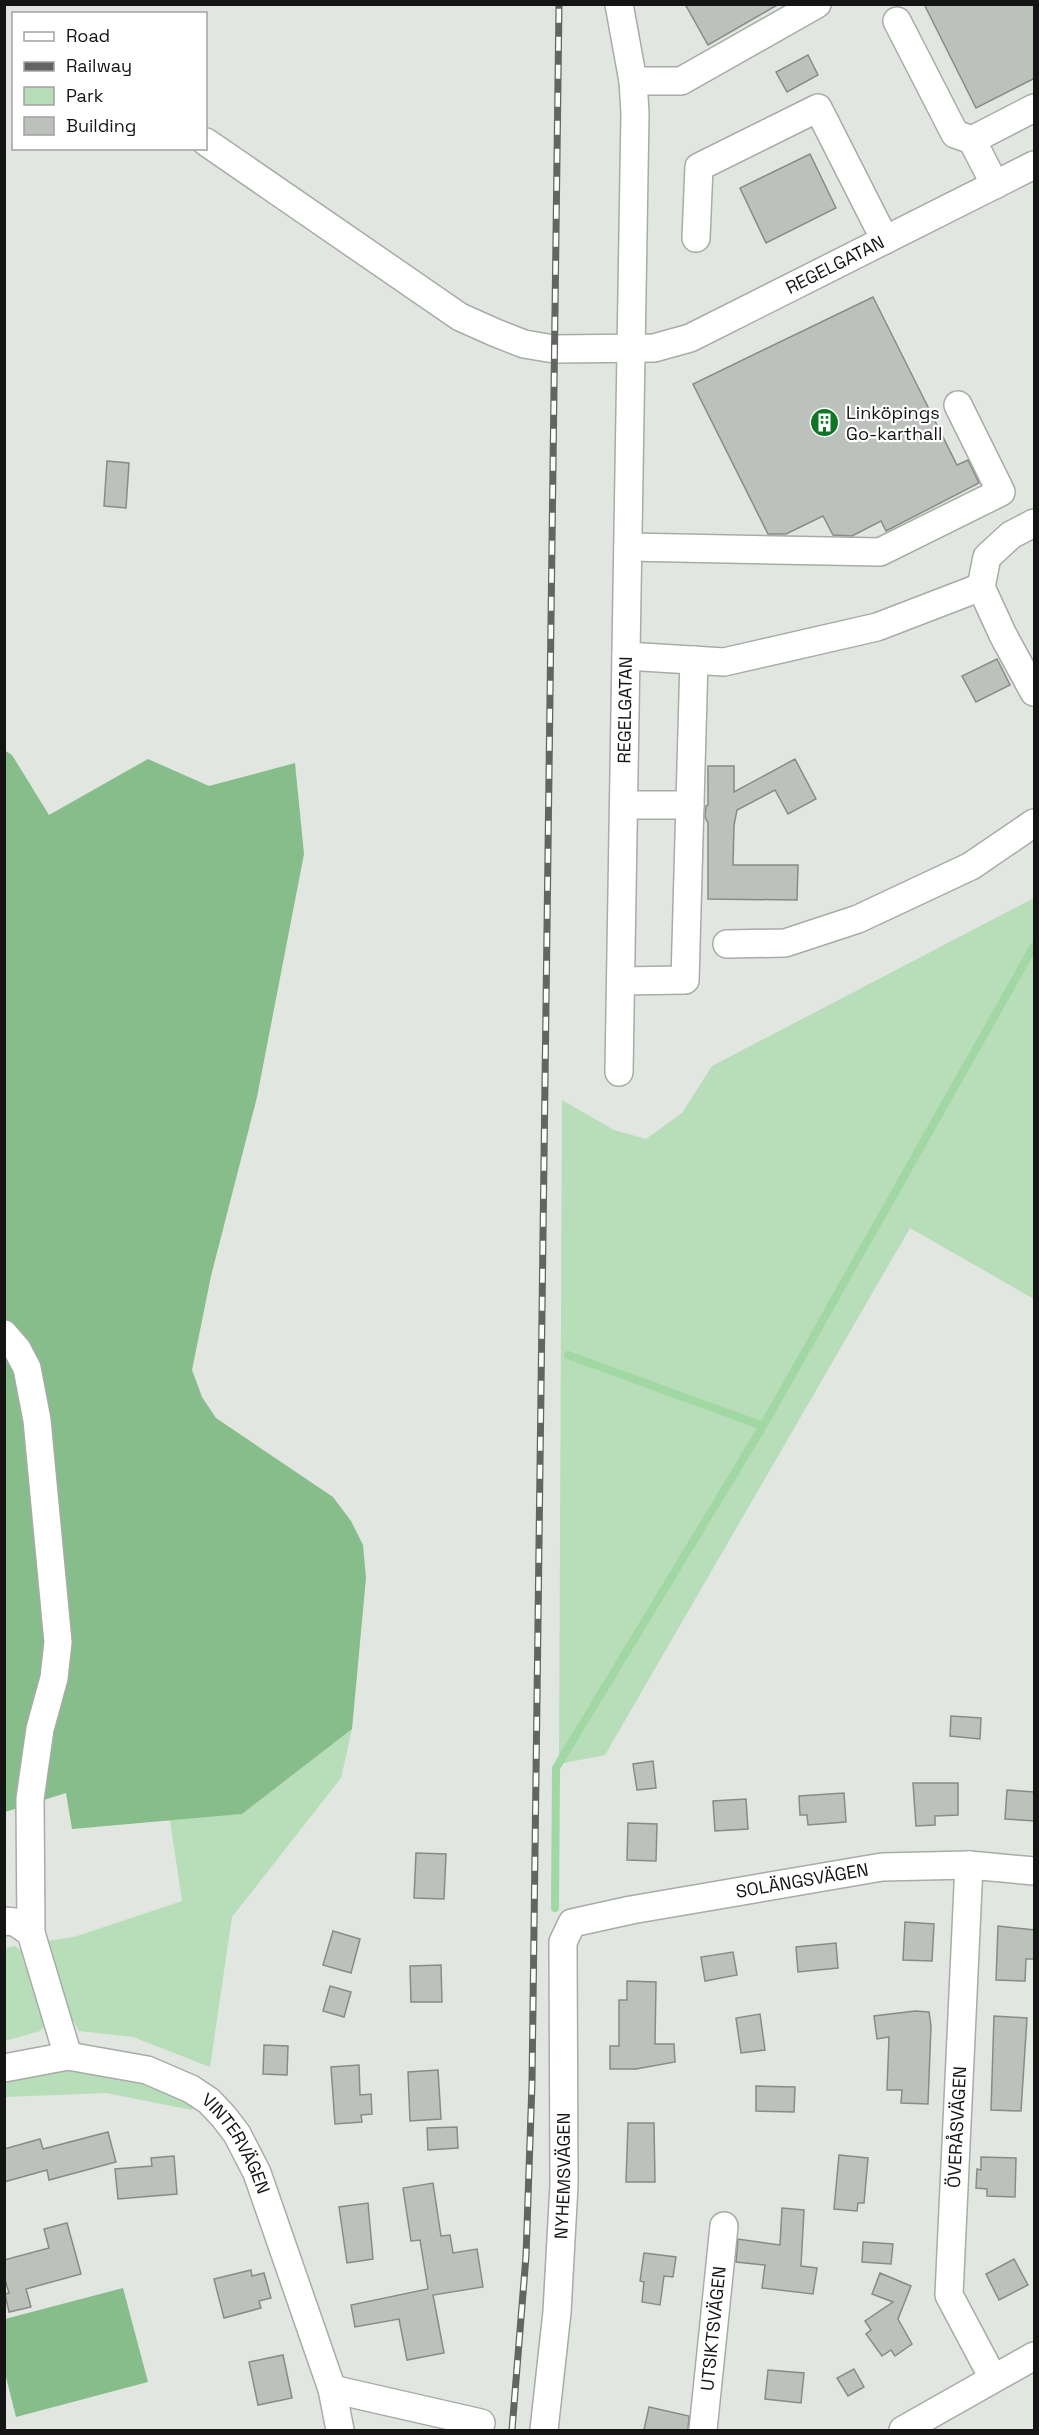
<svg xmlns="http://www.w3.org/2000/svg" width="1039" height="2435" font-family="'Space Grotesk',sans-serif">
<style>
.green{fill:#b7ddb9}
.forest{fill:#87bd8a}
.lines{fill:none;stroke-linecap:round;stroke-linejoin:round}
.stream{stroke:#a0d7a3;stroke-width:8}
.building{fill:#bcc1bc;stroke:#888c88;stroke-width:1.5}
.minor-casing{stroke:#a7aca7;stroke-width:30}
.minor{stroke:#fff;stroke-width:27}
.rail-casing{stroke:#626562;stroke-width:7}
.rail{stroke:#fff;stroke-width:4.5;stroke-dasharray:14;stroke-linecap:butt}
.labels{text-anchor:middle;stroke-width:4.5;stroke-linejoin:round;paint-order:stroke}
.street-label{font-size:18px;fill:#131413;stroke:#fff}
.poi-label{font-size:18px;fill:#131413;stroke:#fff;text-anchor:start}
</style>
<rect width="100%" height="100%" fill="#e1e6e1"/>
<g class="green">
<polygon points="1034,898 1034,1299 910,1228 605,1755 559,1764 562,1100 614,1130 646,1139 682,1113 712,1066"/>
<polygon points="352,1729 341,1778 232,1917 210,2067 133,2037 79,2031 64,2005 47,1941 74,1937 182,1901 170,1820 242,1814"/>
<polygon points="15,1946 31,1958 49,2021 40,2031 5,2041 5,1948"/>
<polygon points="75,2066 118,2072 195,2105 192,2110 106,2093 5,2097 4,2078"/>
</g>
<g class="forest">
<polygon points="4,750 12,755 49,815 148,759 209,786 295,763 304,854 257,1097 211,1276 192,1370 202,1397 216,1418 333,1497 351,1521 363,1545 366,1578 352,1729 242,1814 72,1829 66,1793 5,1812"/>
<polygon points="123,2288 148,2382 16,2417 5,2373 5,2319"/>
</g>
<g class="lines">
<g class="stream">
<polyline points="568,1355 763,1426"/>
<polyline points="555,1908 556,1768 763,1426 1034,946"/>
</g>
</g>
<g class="building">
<polygon points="685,4 779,4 708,45"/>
<polygon points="924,4 1035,4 1035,78 976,108"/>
<polygon points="808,55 818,75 787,92 776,72"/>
<polygon points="810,154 836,208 766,243 740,188"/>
<polygon points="873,297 957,465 968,460 979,483 886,531 881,521 852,536 833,535 823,516 786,534 768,534 693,384"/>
<polygon points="107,461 129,463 126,508 104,506"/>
<polygon points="997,659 1010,685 976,702 962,676"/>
<polygon points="795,759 816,799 788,814 775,790 737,810 734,825 733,865 798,865 797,900 708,899 708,823 705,817 706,806 708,805 708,766 734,766 734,792"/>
<polygon points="951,1716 981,1718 980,1739 950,1736"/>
<polygon points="653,1761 656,1788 637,1790 633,1764"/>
<polygon points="913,1783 958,1783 958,1815 935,1816 935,1825 916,1826"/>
<polygon points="1007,1790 1035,1792 1035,1821 1005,1819"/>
<polygon points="844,1793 846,1822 808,1825 807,1815 800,1815 799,1796"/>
<polygon points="746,1799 748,1829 715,1831 713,1801"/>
<polygon points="628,1823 657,1824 656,1861 627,1860"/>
<polygon points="416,1853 446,1854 444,1899 414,1898"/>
<polygon points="905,1922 934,1924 932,1961 903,1960"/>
<polygon points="998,1926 1035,1930 1035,1959 1026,1959 1025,1981 996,1980"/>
<polygon points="333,1931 360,1939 351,1973 323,1965"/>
<polygon points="836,1943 838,1968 798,1972 796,1947"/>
<polygon points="733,1952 737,1975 705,1981 701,1957"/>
<polygon points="441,1965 442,2002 411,2002 410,1966"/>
<polygon points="627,1981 656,1982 655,2044 674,2044 675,2062 636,2069 610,2069 610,2046 619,2046 619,2000 627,2000"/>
<polygon points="330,1986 351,1992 344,2017 323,2011"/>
<polygon points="915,2011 929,2012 931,2026 928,2104 901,2103 902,2090 887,2090 889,2037 877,2039 874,2016"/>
<polygon points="760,2014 765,2050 741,2053 736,2018"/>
<polygon points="994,2016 1027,2018 1021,2111 991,2110"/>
<polygon points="264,2045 288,2046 287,2075 263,2074"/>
<polygon points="359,2065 360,2095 371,2094 372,2114 361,2115 362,2122 335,2124 331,2067"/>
<polygon points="438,2070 441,2119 410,2121 408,2072"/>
<polygon points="756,2086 795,2087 794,2112 756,2111"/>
<polygon points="628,2123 654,2123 655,2182 626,2182"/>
<polygon points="457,2127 458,2148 428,2150 427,2128"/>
<polygon points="108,2132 116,2162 49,2180 47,2170 4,2182 4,2149 40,2139 43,2149"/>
<polygon points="839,2155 868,2158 864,2203 858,2203 857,2211 834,2209"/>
<polygon points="174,2156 177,2194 118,2199 115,2169 152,2166 151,2158"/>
<polygon points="981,2157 1016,2158 1015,2197 987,2196 987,2189 976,2188 977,2169 981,2170"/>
<polygon points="433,2183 441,2236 450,2235 453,2253 477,2249 483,2287 433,2295 444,2353 407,2360 399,2319 355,2327 351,2305 428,2289 420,2240 411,2241 403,2188"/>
<polygon points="368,2203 373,2259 347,2263 339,2207"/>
<polygon points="782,2208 804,2210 801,2266 817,2268 813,2294 762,2288 765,2265 736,2262 738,2239 780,2245"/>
<polygon points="67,2223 81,2274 26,2289 31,2307 9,2312 5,2294 9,2293 4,2276 4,2260 49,2248 44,2229"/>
<polygon points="863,2242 893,2244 891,2264 862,2262"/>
<polygon points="644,2253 676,2257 673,2277 664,2276 660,2305 642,2302 644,2282 640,2281"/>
<polygon points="1014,2259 1028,2285 999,2300 986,2274"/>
<polygon points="251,2270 252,2276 264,2273 271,2298 259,2301 261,2308 224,2318 214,2279"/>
<polygon points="880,2273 911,2286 898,2319 912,2344 895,2356 891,2350 882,2356 866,2334 871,2330 865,2321 893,2302 872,2294"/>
<polygon points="283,2355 292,2398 258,2405 249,2362"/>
<polygon points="854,2369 864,2387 848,2396 837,2378"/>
<polygon points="768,2370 804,2373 801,2403 765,2399"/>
<polygon points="649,2407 689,2416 688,2430 644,2430"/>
</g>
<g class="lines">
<defs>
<g id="minor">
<polyline points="619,4 633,81"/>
<polyline points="897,21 955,134 972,140 1034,108"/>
<polyline points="972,140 995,185"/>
<path id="s1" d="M206 142 460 317 496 333 524 344 554 349 654 348 690 338 1034 165"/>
<polyline points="696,238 699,167 818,108 885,240"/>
<polyline points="1034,523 1011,535 987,557 981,587 1003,635 1034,692"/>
<polyline points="628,547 880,552 1001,492 958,405"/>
<polyline points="626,656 724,662 877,627 981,587"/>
<polyline points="624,805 690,805"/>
<polyline points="727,944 785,943 858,919 971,866 1034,823"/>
<polyline points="621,981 685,980 694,660"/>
<path id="s2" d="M619 1072 635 113 633 81H681L817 4"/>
<polyline points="4,1334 17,1349 27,1368 37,1420 58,1642 54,1678 40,1729 30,1799 31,1933 68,2056"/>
<polyline points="969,1865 949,2295 993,2378"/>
<polyline points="4,1921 15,1922 31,1933"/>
<path id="s3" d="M4 2068 68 2056 147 2070 191 2089 209 2101 224 2117 237 2134 257 2173 332 2389 340 2430"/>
<polyline points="332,2389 481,2423"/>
<path id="s4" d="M544 2430 557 2312 564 2185 563 1942 572 1923 631 1910 882 1867 969 1865 1034 1871"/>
<path id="s5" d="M703 2430 724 2226"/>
<polyline points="903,2430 1034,2356"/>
</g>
</defs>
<use href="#minor" class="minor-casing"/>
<use href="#minor" class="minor"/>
<defs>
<polyline id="rail" points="512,2430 526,2256 532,2083 559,4"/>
</defs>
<use href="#rail" class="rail-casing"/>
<use href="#rail" class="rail"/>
</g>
<defs>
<symbol id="building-disc" viewBox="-11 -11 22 22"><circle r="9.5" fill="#0f7628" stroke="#fff"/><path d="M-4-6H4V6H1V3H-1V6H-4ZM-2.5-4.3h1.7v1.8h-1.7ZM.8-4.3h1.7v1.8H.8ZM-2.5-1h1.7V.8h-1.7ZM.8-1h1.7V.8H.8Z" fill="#fff"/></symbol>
</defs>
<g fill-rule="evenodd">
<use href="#building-disc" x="808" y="406" width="33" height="33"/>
</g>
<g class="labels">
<g class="street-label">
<text dy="6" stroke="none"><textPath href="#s1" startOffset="708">REGELGATAN</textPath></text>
<text dy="6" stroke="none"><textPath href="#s2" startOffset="362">REGELGATAN</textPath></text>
<text dy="6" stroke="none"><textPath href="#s4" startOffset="744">SOLÄNGSVÄGEN</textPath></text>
<text transform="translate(957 2127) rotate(-87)" y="6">ÖVERÅSVÄGEN</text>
<text dy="6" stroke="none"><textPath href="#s3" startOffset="266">VINTERVÄGEN</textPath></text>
<text dy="6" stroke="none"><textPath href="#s4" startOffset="255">NYHEMSVÄGEN</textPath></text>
<text dy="6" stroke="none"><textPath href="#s5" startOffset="102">UTSIKTSVÄGEN</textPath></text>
</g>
<g class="poi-label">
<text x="846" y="419">Linköpings<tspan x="846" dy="21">Go-karthall</tspan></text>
</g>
</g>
<rect width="1039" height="2435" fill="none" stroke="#131413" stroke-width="12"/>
<rect x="12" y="12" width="195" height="138" fill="#ffffff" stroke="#a1a1a1" stroke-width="1.5"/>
<rect x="24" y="32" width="30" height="9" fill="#ffffff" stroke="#a1a1a1" stroke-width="1.5"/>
<text x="66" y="42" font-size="18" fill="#131413">Road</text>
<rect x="24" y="62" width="30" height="9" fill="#626562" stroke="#a1a1a1" stroke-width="1.5"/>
<text x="66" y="72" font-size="18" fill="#131413">Railway</text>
<rect x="24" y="87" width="30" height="18" fill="#b7ddb9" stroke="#a1a1a1" stroke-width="1.5"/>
<text x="66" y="102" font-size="18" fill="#131413">Park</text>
<rect x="24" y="117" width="30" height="18" fill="#bcc1bc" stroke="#a1a1a1" stroke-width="1.5"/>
<text x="66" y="132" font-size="18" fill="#131413">Building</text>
</svg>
